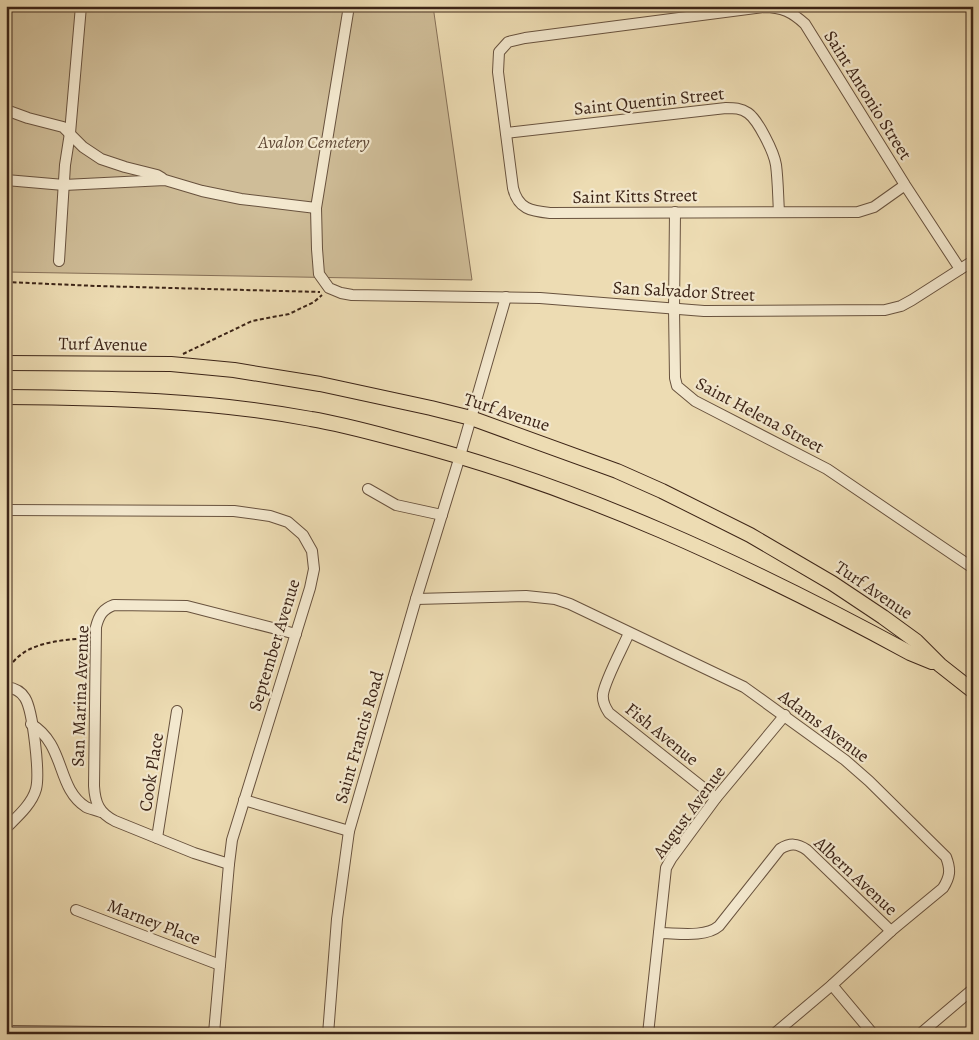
<svg xmlns="http://www.w3.org/2000/svg" width="979" height="1040" font-family="Alegreya,serif">
<style>
.green{fill:#cfbd98;stroke:#867058}
.lines{fill:none;stroke-linecap:round;stroke-linejoin:round}
.minor-casing{stroke:#68523e;stroke-width:12}
.major-casing{stroke:#3c2417;stroke-width:16}
.path{stroke:#3c2417;stroke-width:2;stroke-dasharray:4 2.5;stroke-linecap:butt}
.minor{stroke:#f3e8ce;stroke-width:10}
.major{stroke:#eddcb3;stroke-width:14}
.labels{text-anchor:middle;stroke-width:4.5;stroke-linejoin:round;paint-order:stroke}
.street-label{font-size:18px;fill:#3c2417;stroke:#f3e8ce}
.park-label{font-size:18px;font-style:italic;fill:#614a37;stroke:#f3e8ce}
</style>
<rect width="100%" height="100%" fill="#eddcb3"/>
<filter id="stains"><feTurbulence type="fractalNoise" baseFrequency=".004" numOctaves="4"/><feColorMatrix values="0 0 0 0 .2 0 0 0 0 .09 0 0 0 0 .02 0 0 0 .5 -.17"/></filter>
<radialGradient id="worn" r=".72"><stop offset=".6" stop-color="#630" stop-opacity="0"/><stop offset="1" stop-color="#630" stop-opacity=".3"/></radialGradient>
<polygon class="green" points="6,6 433,6 472,280 6,272"/>
<g class="lines">
<defs>
<g id="minor">
<polyline points="349,6 316,208 317,249 319,274 329,288 341,293 352,295 540,298 704,311 885,310 901,306 912,300 973,261"/>
<polyline points="6,110 28,118 63,127 83,147 101,159 125,167 157,175 162,178"/>
<path d="M506 133 726 108C734 108 741 108 748 113 758 120 774 152 776 165 778 180 778 196 779 212"/>
<polyline points="6,180 64,185 165,180 202,191 241,199 316,208"/>
<path d="M905 185 874 207 858 212 550 213C531 211 518 209 513 188L498 72 499 52 508 42 525 38 764 7C782 7 792 12 805 24L905 185 960 269"/>
<polyline points="675,212 674,309 675,378 677,386 695,401 827,469 973,568"/>
<polyline points="59,261 65,165 70,133 81,6"/>
<polyline points="368,489 396,505 442,515"/>
<polyline points="6,510 234,511 270,516 288,522 303,535 312,551 314,569 310,588 232,840 229,864 214,1033"/>
<path d="M416 599 526 596 555 599 570 604 744 687 845 760 869 781 946 857C951 870 950 877 943 888L891 931 832 985 774 1034"/>
<path d="M629 633C623 647 605 680 603 694 602 701 605 707 609 713L716 798"/>
<path d="M6 687C14 688 21 691 25 698 33 711 40 774 36 789 32 804 17 817 6 828"/>
<path d="M31 724C66 745 56 788 86 807 90 809 96 810 101 812"/>
<polyline points="244,800 349,831"/>
<polyline points="157,838 177,711"/>
<path d="M229 864 194 853 115 821C99 813 95 803 94 786L96 627C99 615 103 609 114 605L187 606 296 634"/>
<polyline points="76,910 220,965"/>
<path d="M659 933C677 933 705 938 719 926L780 849C790 843 797 843 807 850L891 931"/>
<polyline points="832,985 873,1034"/>
<polyline points="6,1031 312,1034"/>
<polyline points="328,1034 337,919 349,831 416,599 460,456 506,297"/>
<polyline points="648,1034 666,868 671,859 716,798 785,715"/>
<polyline points="920,1034 973,989"/>
</g>
<g id="major">
<polyline points="6,363 171,364 234,370 320,384 431,408 471,418 617,471 662,491 750,535 832,583 883,617 916,641 940,665 973,691"/>
<path d="M6 397C108 398 211 400 311 419 341 424 370 432 400 440 579 486 748 565 910 653L932 662"/>
</g>
</defs>
<use href="#minor" class="minor-casing"/>
<use href="#major" class="major-casing"/>
<g class="path">
<polyline points="6,282 97,286 320,292"/>
<polyline points="183,354 252,321 289,314 314,302 322,295"/>
<path d="M6 673C21 642 56 641 86 638"/>
</g>
<use href="#minor" class="minor"/>
<use href="#major" class="major"/>
</g>
<g class="labels">
<g class="street-label">
<text transform="translate(868 95) rotate(58)" y="6">Saint Antonio Street</text>
<text transform="translate(649 101) rotate(-6)" y="6">Saint Quentin Street</text>
<text transform="translate(635 196) rotate(-1)" y="6">Saint Kitts Street</text>
<text transform="translate(684 291) rotate(3)" y="6">San Salvador Street</text>
<text transform="translate(103 344) rotate(1)" y="6">Turf Avenue</text>
<text transform="translate(507 412) rotate(18)" y="6">Turf Avenue</text>
<text transform="translate(760 415) rotate(28)" y="6">Saint Helena Street</text>
<text transform="translate(874 590) rotate(34)" y="6">Turf Avenue</text>
<text transform="translate(274 645) rotate(-73)" y="6">September Avenue</text>
<text transform="translate(80 696) rotate(-88)" y="6">San Marina Avenue</text>
<text transform="translate(824 726) rotate(37)" y="6">Adams Avenue</text>
<text transform="translate(662 734) rotate(39)" y="6">Fish Avenue</text>
<text transform="translate(359 737) rotate(-74)" y="6">Saint Francis Road</text>
<text transform="translate(151 772) rotate(-81)" y="6">Cook Place</text>
<text transform="translate(689 812) rotate(-54)" y="6">August Avenue</text>
<text transform="translate(856 876) rotate(43)" y="6">Albern Avenue</text>
<text transform="translate(154 922) rotate(21)" y="6">Marney Place</text>
</g>
<g class="park-label">
<text x="314" y="148">Avalon Cemetery</text>
</g>
</g>
<rect width="979" height="1040" fill="none" stroke="#eddcb3" stroke-width="25"/>
<rect x="8" y="8" width="964" height="1025" fill="none" stroke="#3c2417" stroke-width="2.5"/>
<rect x="12" y="12" width="954" height="1015" fill="none" stroke="#3c2417"/>
<rect width="100%" height="100%" filter="url(#stains)"/>
<rect width="100%" height="100%" fill="url(#worn)"/>
</svg>
